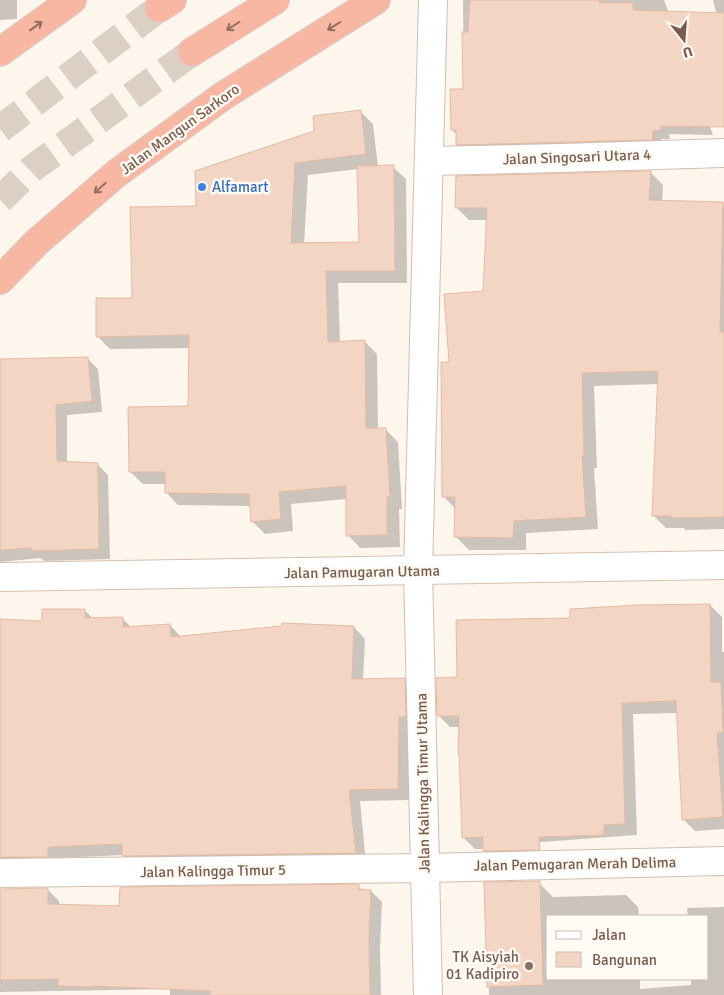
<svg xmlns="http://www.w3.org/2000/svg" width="724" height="995" font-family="Signika,sans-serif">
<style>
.shadow{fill:#0003;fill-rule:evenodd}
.building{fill:#f3d5c3;stroke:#e6bba3}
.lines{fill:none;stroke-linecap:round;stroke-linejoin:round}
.highway-tunnel{stroke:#dcd0c4;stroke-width:28;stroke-dasharray:28 14;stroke-linecap:butt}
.street-casing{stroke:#d1beb0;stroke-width:30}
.secondary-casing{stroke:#d6c0b0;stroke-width:30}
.highway-casing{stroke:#dad1cd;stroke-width:30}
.street{stroke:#fff;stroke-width:28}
.secondary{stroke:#fff;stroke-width:28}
.highway{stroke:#f7b7a3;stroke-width:28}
.oneway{stroke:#936e5e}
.shop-dot{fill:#3f7fe0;stroke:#fffaf3;stroke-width:2}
.education-dot{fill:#8d6e63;stroke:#fffaf3;stroke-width:2}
.labels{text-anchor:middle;stroke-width:5;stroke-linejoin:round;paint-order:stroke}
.street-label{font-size:15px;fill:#7a5c4d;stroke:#fffaf3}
.shop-label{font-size:15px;fill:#366cbe;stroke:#fffaf3;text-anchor:start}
.education-label{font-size:15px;fill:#785e54;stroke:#fffaf3;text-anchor:end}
</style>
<rect width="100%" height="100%" fill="#fdf6ec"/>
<g class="shadow">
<polygon points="0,0 17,0 17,19 0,20"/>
<polygon points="463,0 664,0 713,135 669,134 670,139 661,139 661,148 467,153 457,144 458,136 452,130 464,90"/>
<polygon points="713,0 724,0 724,43"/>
<path d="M361 112 373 124 378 167H393L406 179 407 283H338L340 342 364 341 377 354 378 429H385L398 442 402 509H399L400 547 360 548 348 535 347 499 291 504 293 531 265 534 252 521 251 506 178 505 166 492V484H143L130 472 189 407 190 348 110 349 97 336 134 299 198 207 316 132ZM359 169 360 243 304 244 308 175Z"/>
<polygon points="650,172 663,185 662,202 722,203 724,205 724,529 685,530 684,528 666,528 653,515 659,384 594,386 597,468 594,468 598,529 526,533 526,550 469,550 456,537 456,509 443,496 450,363 485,292 488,220 469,220 456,207"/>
<polygon points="87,358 98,369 102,412 67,415 67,463 97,464 108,475 110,559 44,561 41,558 0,562 0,360"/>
<polygon points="710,605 722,617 722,652 724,652 724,829 695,831 683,819 678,713 633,714 637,835 528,843 529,862 496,862 484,850 484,849 475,849 463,837 460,727 450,727 438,715 459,678 572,619"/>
<polygon points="85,611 94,619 122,618 132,628 170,625 181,637 354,627 365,639 363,680 404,680 416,691 410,728 409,800 360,801 366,864 135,867 123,855 59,858 59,868 0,874 0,620 43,623"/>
<polygon points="485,883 540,884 552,896 552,897 626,895 638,907 639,916 548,916 548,979 640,979 640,989 691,985 691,979 708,979 708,916 688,916 687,908 724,907 724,995 489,995"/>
<polygon points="358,886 363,891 371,891 382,902 380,949 381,995 170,995 170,989 0,992 0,890 47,889 59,901 59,905 121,908"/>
</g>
<g class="building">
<polygon points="470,0 599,0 599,3 633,3 633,10 724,13 724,127 661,126 661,130 653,131 652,140 456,145 456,130 451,130 450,89 463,89 462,32 468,32"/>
<polygon points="361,110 366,154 295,163 291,243 359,242 357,166 394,165 395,271 326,271 328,342 365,340 366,428 386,428 390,497 387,497 387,535 346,536 346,486 279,492 281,519 251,522 249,494 165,493 165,472 129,472 128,407 188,406 189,335 96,337 96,298 132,298 130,207 196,206 195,171 314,131 313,116"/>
<polygon points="651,171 649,200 723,202 720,332 724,332 724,517 671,518 671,516 652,516 658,371 582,373 584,456 582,456 586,517 514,521 513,538 454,537 455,497 442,497 441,362 449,362 444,294 483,291 487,208 455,208 456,176"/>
<polygon points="88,357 92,401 56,405 57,461 98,463 99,549 32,551 32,548 0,550 0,359"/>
<polygon points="710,604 711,682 721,682 723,732 717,733 723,817 682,820 676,701 622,703 625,824 604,825 604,835 539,837 540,850 483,851 483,837 462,838 459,753 458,753 459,716 437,716 436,678 457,677 456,620 570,618 570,609 639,605"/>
<polygon points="42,609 85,609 85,618 123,617 123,627 170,624 171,637 282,626 282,623 354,626 352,679 405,678 406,717 399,717 398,789 349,790 356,853 122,856 122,844 48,847 48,857 0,857 0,619 42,621"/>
<polygon points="540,881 543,985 487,987 484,882"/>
<polygon points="359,884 359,889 371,890 369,937 370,995 210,995 210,991 91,986 91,987 58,986 58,979 0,980 0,889 48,888 48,904 119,906 120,887"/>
</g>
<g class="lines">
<g class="highway-tunnel">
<polyline points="0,129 159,8"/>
<polyline points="0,200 33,168 192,52"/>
</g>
<defs>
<g id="street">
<polyline points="429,161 561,158 724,153"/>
<polyline points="0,873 426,868 724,861"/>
<polyline points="428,995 418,571 433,0"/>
</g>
<polyline id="secondary" points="0,577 724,565"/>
<g id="highway">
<polyline points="159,8 172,0"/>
<polyline points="0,52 72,0"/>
<polyline points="192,52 275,0"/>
<polyline points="0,280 37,242 117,173 223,96 376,0"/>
</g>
</defs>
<use href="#street" class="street-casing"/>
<use href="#secondary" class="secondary-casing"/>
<use href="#highway" class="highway-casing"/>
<use href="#street" class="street"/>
<use href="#secondary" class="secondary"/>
<use href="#highway" class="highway"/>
</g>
<defs><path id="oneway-shaft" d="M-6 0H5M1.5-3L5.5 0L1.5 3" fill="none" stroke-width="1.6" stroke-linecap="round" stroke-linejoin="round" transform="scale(1.25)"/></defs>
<g class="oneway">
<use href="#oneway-shaft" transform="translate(36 26) rotate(-36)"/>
<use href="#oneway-shaft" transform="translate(233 26) rotate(148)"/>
<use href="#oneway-shaft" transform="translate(334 26) rotate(148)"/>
<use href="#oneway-shaft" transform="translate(100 188) rotate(139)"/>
</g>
<circle class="shop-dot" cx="202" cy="187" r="5"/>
<circle class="education-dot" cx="529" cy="966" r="5"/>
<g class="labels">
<g class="street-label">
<text transform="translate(180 129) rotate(-36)" y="5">Jalan Mangun Sarkoro</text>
<text transform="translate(577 157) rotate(-2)" y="5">Jalan Singosari Utara 4</text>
<text transform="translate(362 572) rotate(-1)" y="5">Jalan Pamugaran Utama</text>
<text transform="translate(423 783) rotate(-91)" y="5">Jalan Kalingga Timur Utama</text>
<text transform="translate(575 864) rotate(-1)" y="5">Jalan Pemugaran Merah Delima</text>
<text transform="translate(213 871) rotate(-1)" y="5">Jalan Kalingga Timur 5</text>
</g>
<g class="shop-label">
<text x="212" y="192">Alfamart</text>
</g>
<g class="education-label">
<text x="519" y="962">TK Aisyiah<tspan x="519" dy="17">01 Kadipiro</tspan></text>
</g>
</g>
<rect x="546" y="915" width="162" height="65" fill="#fffaf3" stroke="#cabbb1"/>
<rect x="556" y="931" width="25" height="8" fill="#ffffff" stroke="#cabbb1"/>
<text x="592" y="940" font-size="15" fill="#7a5c4d">Jalan</text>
<rect x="556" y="952" width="25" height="15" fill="#f3d5c3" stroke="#cabbb1"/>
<text x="592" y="965" font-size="15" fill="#7a5c4d">Bangunan</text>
<g transform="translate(684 40) rotate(163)" stroke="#fffaf3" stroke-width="4" paint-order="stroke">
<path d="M0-4L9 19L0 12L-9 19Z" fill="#7a5c4d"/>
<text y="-8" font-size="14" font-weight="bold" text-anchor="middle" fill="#7a5c4d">U</text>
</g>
</svg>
